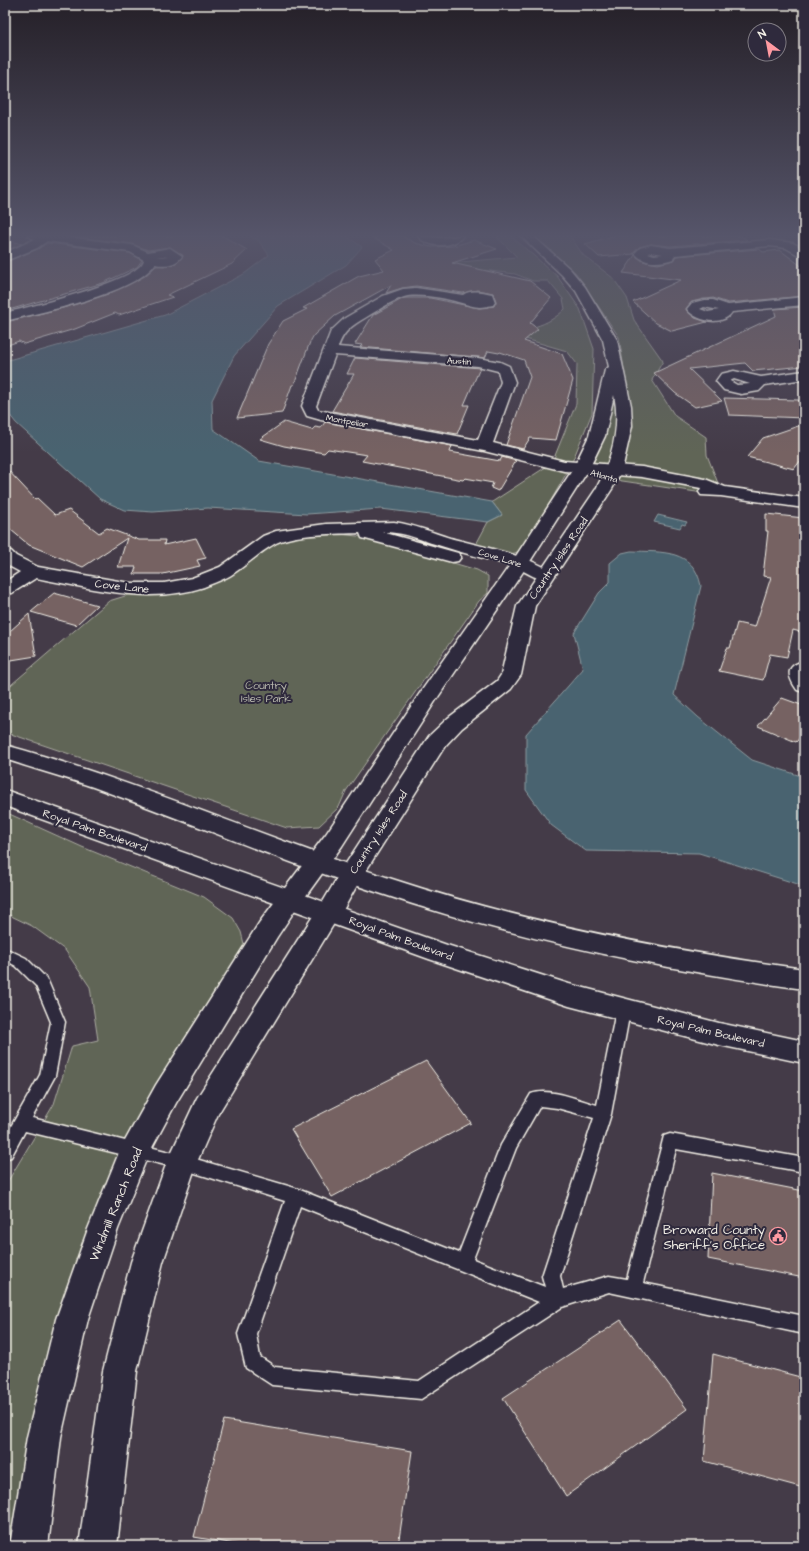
<svg xmlns="http://www.w3.org/2000/svg" width="809" height="1551" font-family="'Architects Daughter',sans-serif">
<style>
.green{fill:#616557;stroke:#aaaba0}
.water{fill:#496370;stroke:#8d9ca0}
.building{fill:#766262;stroke:#f4f1e8}
.lines{fill:none;stroke-linecap:round;stroke-linejoin:round}
.lane-casing{stroke:#f4f1e8;stroke-width:3}
.street-casing{stroke:#f4f1e8;stroke-width:3}
.secondary-casing{stroke:#f4f1e8;stroke-width:3}
.primary-casing{stroke:#f4f1e8;stroke-width:3}
.lane{fill:#2f2a3d;fill-rule:evenodd}
.street{fill:#2f2a3d;fill-rule:evenodd}
.secondary{fill:#2f2a3d;fill-rule:evenodd}
.primary{fill:#2f2a3d;fill-rule:evenodd}
.labels{text-anchor:middle;stroke-width:4;stroke-linejoin:round;paint-order:stroke}
.far-street-label{font-size:9px;fill:#f4f1e8;stroke:#2f2a3d}
.street-label{font-size:11px;fill:#f4f1e8;stroke:#2f2a3d}
.park-label{font-size:11px;fill:#b9b9ae;stroke:#2f2a3d}
.near-street-label{font-size:13px;fill:#f4f1e8;stroke:#2f2a3d}
.near-poi-label{font-size:13px;fill:#f4f1e8;stroke:#2f2a3d;text-anchor:end}
</style>
<rect width="100%" height="100%" fill="#443b48"/>
<filter id="ink" filterUnits="userSpaceOnUse"><feTurbulence type="fractalNoise" baseFrequency=".025" numOctaves="2"/><feDisplacementMap in="SourceGraphic" scale="8" xChannelSelector="R" yChannelSelector="G"/><feConvolveMatrix kernelMatrix="1 2 1 2 8 2 1 2 1" color-interpolation-filters="sRGB"/></filter>
<g filter="url(#ink)">
<g class="green">
<path d="M496 236H511L557 276 580 309 594 349 592 413 570 467 524 548C508 560 492 553 473 550L488 522 502 515 492 502 552 463 576 404 577 364 567 351 501 332C526 330 547 327 565 309L563 299 548 281H533L515 274 482 270 449 263 517 257Z"/>
<polygon points="534,236 570,236 583,255 613,278 627,298 634,320 663,361 652,380 675,416 706,437 707,455 721,491 703,493 609,479 614,470 581,469 605,406 616,394 624,406 626,381 619,337 576,273"/>
<polygon points="331,533 365,537 477,570 488,576 488,593 479,601 346,791 339,807 319,826 287,828 5,732 5,690 109,601 141,591 166,594 249,561 278,542 303,534"/>
<polygon points="5,812 82,847 204,897 233,918 241,932 245,948 103,1229 29,1546 5,1546 5,1224 7,1221 5,1220 5,1186 54,1104 72,1046 98,1040 90,987 65,950 32,926 5,913"/>
</g>
<g class="water">
<polygon points="249,236 347,236 362,247 346,265 278,306 234,356 212,400 213,429 259,461 492,502 502,515 488,522 381,509 307,514 208,508 153,512 124,510 100,499 16,423 5,409 5,361 165,315 244,274 269,255 258,240"/>
<polygon points="658,515 687,522 685,525 682,524 680,528 654,522"/>
<path d="M631 551C662 552 694 549 701 586L674 695 698 717 752 760 804 777V886L699 853 586 851 551 825 526 790V734L583 669 574 633 599 593 610 582V563L622 553Z"/>
</g>
<g class="building">
<polygon points="68,236 223,236 247,250 232,264 167,295 173,297 119,315 115,313 75,329 24,344 19,341 5,346 5,322 63,308 108,294 145,276 156,266 174,264 183,256 170,247 148,250 132,244"/>
<polygon points="370,236 402,236 415,243 431,247 453,246 474,240 497,249 452,263 530,281 551,298 530,323 538,329 524,341 562,354 573,380 556,440 530,438 523,449 506,445 530,377 524,360 500,352 499,353 488,351 485,358 360,347 362,345 355,344 373,315 404,298 430,298 479,308 494,306 496,301 493,293 477,290 463,293 416,286 402,288 386,293 391,285 335,316 314,335 310,342 294,385 292,385 282,413 237,418 268,344 283,321 307,309 303,308 359,276 384,270 375,259 394,250"/>
<polygon points="613,236 741,236 747,240 670,246 651,244 639,247 634,254 599,257 585,244"/>
<polygon points="5,239 22,244 5,251"/>
<polygon points="47,243 130,253 142,260 137,267 103,283 5,311 5,262 38,249"/>
<polygon points="759,249 763,252 780,250 804,268 804,296 728,303 713,298 692,302 686,310 695,318 707,322 672,331 656,323 633,302 681,280 623,273 635,255 643,261 658,264 673,260 676,256"/>
<polygon points="804,307 804,366 753,371 745,363 689,369 722,401 695,407 675,393 654,373 776,316 774,309"/>
<polygon points="355,358 480,368 464,405 469,405 457,434 332,411 354,374 347,374"/>
<polygon points="724,398 798,400 804,404 804,418 729,415"/>
<polygon points="284,422 312,430 315,427 321,428 325,422 452,446 450,452 500,461 502,457 516,461 498,491 491,488 493,483 465,478 463,480 362,461 367,455 328,449 324,453 284,446 260,439"/>
<polygon points="804,424 804,456 794,469 747,457 763,438"/>
<polygon points="5,467 35,499 37,498 55,515 69,510 99,533 107,528 139,540 165,540 164,545 196,538 206,558 197,560 200,566 163,574 134,574 136,567 118,567 127,538 83,567 29,545 5,525"/>
<polygon points="766,514 804,518 804,633 793,630 787,657 770,654 763,680 719,671 727,648 730,648 737,623 755,627 771,577 763,576 768,531 766,531"/>
<polygon points="54,593 97,605 76,625 31,612"/>
<polygon points="29,614 36,656 5,661 5,632 10,631"/>
<polygon points="782,698 804,706 804,733 796,742 758,726"/>
<polygon points="426,1061 471,1123 332,1197 291,1129"/>
<polygon points="712,1173 804,1191 804,1278 708,1259"/>
<polygon points="621,1320 687,1409 566,1496 503,1398"/>
<polygon points="713,1354 804,1378 804,1488 704,1461"/>
<polygon points="224,1420 412,1451 398,1546 247,1546 194,1537"/>
</g>
<g class="lines">
<defs>
<path id="lane" d="M5 948 26 958 47 979 65 1022 55 1076 32 1118 182 1155 295 1188 459 1253 501 1145 531 1094C550 1087 578 1100 597 1105L616 1011 618 1007 623 1005 628 1007 630 1011 611 1114 560 1276 563 1289 609 1276 627 1279 664 1136 670 1134 804 1158V1172L676 1149 643 1283 804 1316V1334L609 1292 562 1307 421 1399 272 1385 246 1368 238 1334 285 1201 182 1169 25 1131 11 1157 5 1159V1137L40 1075 51 1022 36 986 16 966 5 960ZM540 1106 557 1108 594 1118 542 1276 545 1287 473 1259 516 1148ZM300 1206 539 1302 419 1381 275 1367 260 1357 256 1334Z"/>
<g id="street">
<path d="M28 236H58L132 245 148 252 170 248 182 256C176 265 165 266 155 264 134 294 41 312 5 321V313C28 307 139 282 144 260L130 252 47 241 37 248 5 261V253L35 239ZM162 256H168L156 257Z"/>
<path d="M418 236 440 238 463 236C454 248 427 248 418 236Z"/>
<path d="M770 240 793 243 804 249V258L786 248 770 246 675 255 673 259C661 263 644 265 635 253L640 248 651 245 670 248ZM651 252 663 254 654 255 648 253Z"/>
<path d="M416 288 463 295C471 289 483 292 492 294L495 302 493 305C476 309 474 306 458 302 445 298 416 293 404 297 391 301 380 309 368 316 353 325 344 330 338 347L478 358 500 362 509 366 515 382 493 443 564 461 642 467 705 479 725 487 804 498V508L721 496 701 495 699 492 701 488 642 477 564 471 484 451 321 420 307 416 302 406 331 331 345 318 383 296 403 289ZM335 355 478 366 498 371 501 382 478 440 318 410 316 406Z"/>
<path d="M804 297V305L732 312C723 327 695 321 687 309L692 303 704 300H713L728 305ZM704 307 719 310 708 312 700 309Z"/>
<path d="M734 371 761 377 804 371V379L765 385 759 391 741 394 724 390 716 381 721 374ZM734 379 750 384 737 385 730 381Z"/>
<path d="M394 522C415 525 431 532 450 538 472 544 543 559 554 575L551 579C537 582 525 570 512 566 487 559 463 553 438 545 417 539 405 532 382 532L458 553 461 557 458 561 452 562 362 538 360 533C337 534 297 533 276 543 261 551 248 564 234 573 226 579 213 583 204 587 149 605 90 588 36 578L12 593 5 594V582L20 572 5 564V550L11 551 16 556 38 567 130 583H164L192 578 220 567 263 536 276 531 326 524Z"/>
<path d="M804 661V692L797 690C788 677 784 666 804 661Z"/>
<polygon points="291,889 300,892 303,898 277,937 176,1103 148,1155 118,1229 88,1319 61,1437 48,1546 10,1546 27,1437 56,1319 88,1229 120,1150 156,1085 259,923 282,892"/>
<polygon points="329,903 338,905 341,912 218,1114 197,1162 163,1262 137,1371 117,1546 79,1546 103,1371 131,1262 167,1162 197,1098 320,905"/>
</g>
<path id="secondary" d="M521 236H533L570 269 585 287 617 340 631 406 632 426 622 470 612 489 535 606 521 675 511 689 462 728 445 746 360 880 338 919 329 921 320 919 317 912 343 868 429 736 448 718 497 681 501 675 517 606 596 489C611 461 621 427 614 395L605 436 589 469 529 563 436 700 342 846 300 904 291 907 282 904 279 898 282 892 326 834 420 693 512 562 573 469 589 436 605 370 609 367 603 340 576 291 562 275Z"/>
<g id="primary">
<path d="M5 745C137 781 262 837 392 879 526 923 664 950 804 969V989C658 969 515 939 376 892 280 861 188 821 93 787 64 777 34 769 5 759Z"/>
<polygon points="5,790 447,945 569,984 719,1023 804,1041 804,1063 719,1045 569,1006 429,959 5,806"/>
</g>
</defs>
<use href="#lane" class="lane-casing"/>
<use href="#street" class="street-casing"/>
<use href="#secondary" class="secondary-casing"/>
<use href="#primary" class="primary-casing"/>
<use href="#lane" class="lane"/>
<use href="#street" class="street"/>
<use href="#secondary" class="secondary"/>
<use href="#primary" class="primary"/>
</g>
</g>
<linearGradient id="sky" x2="0" y2="1"><stop stop-color="#252028"/><stop offset="0.52" stop-color="#56556a"/><stop offset="1" stop-color="#56556a" stop-opacity="0"/></linearGradient>
<rect width="809" height="453" fill="url(#sky)"/>
<defs>
<symbol id="civic-ring" viewBox="-11 -11 22 22"><circle r="9.5" fill="#2f2a3d" stroke="#ff9aa2" stroke-width="1.5"/><path d="M-.6-6.5H3V-4.5H.6V-3L4-1V1h2V6H-6V1h2V-1L-.6-3ZM-1.2 2.5V6h2.4V2.5Z" fill="#ff9aa2"/></symbol>
</defs>
<g fill-rule="evenodd">
<use href="#civic-ring" x="768" y="1226" width="20" height="20"/>
</g>
<g class="labels">
<g class="far-street-label">
<text transform="translate(459 361) rotate(4)" y="3">Austin</text>
<text transform="translate(347 421) rotate(10)" y="3">Montpeliar</text>
<text transform="translate(604 476) rotate(16)" y="3">Atlanta</text>
<text transform="translate(500 558) rotate(17)" y="3">Cove Lane</text>
</g>
<g class="street-label">
<text transform="translate(558 558) rotate(-56)" y="4">Country Isles Road</text>
<text transform="translate(122 586) rotate(6)" y="4">Cove Lane</text>
<text transform="translate(95 830) rotate(19)" y="4">Royal Palm Boulevard</text>
<text transform="translate(378 832) rotate(-57)" y="4">Country Isles Road</text>
<text transform="translate(401 938) rotate(20)" y="4">Royal Palm Boulevard</text>
<text transform="translate(711 1031) rotate(13)" y="4">Royal Palm Boulevard</text>
</g>
<g class="park-label">
<text x="266" y="689">Country<tspan x="266" dy="13">Isles Park</tspan></text>
</g>
<g class="near-street-label">
<text transform="translate(115 1204) rotate(-68)" y="5">Windmill Ranch Road</text>
</g>
<g class="near-poi-label">
<text x="765" y="1234">Broward County<tspan x="765" dy="15">Sheriff's Office</tspan></text>
</g>
</g>
<rect width="809" height="1551" fill="none" stroke="#2f2a3d" stroke-width="20"/>
<rect x="10" y="10" width="789" height="1531" fill="none" stroke="#f4f1e8" stroke-width="1.5" filter="url(#ink)"/>
<g transform="translate(767 42) rotate(328)"><circle r="19" fill="#2f2a3d" stroke="#7e7a81"/>
<path d="M0-3L7 15L0 10L-7 15Z" fill="#ff9aa2"/>
<text y="-6" font-size="11" font-weight="bold" text-anchor="middle" fill="#f4f1e8">N</text>
</g>
</svg>
